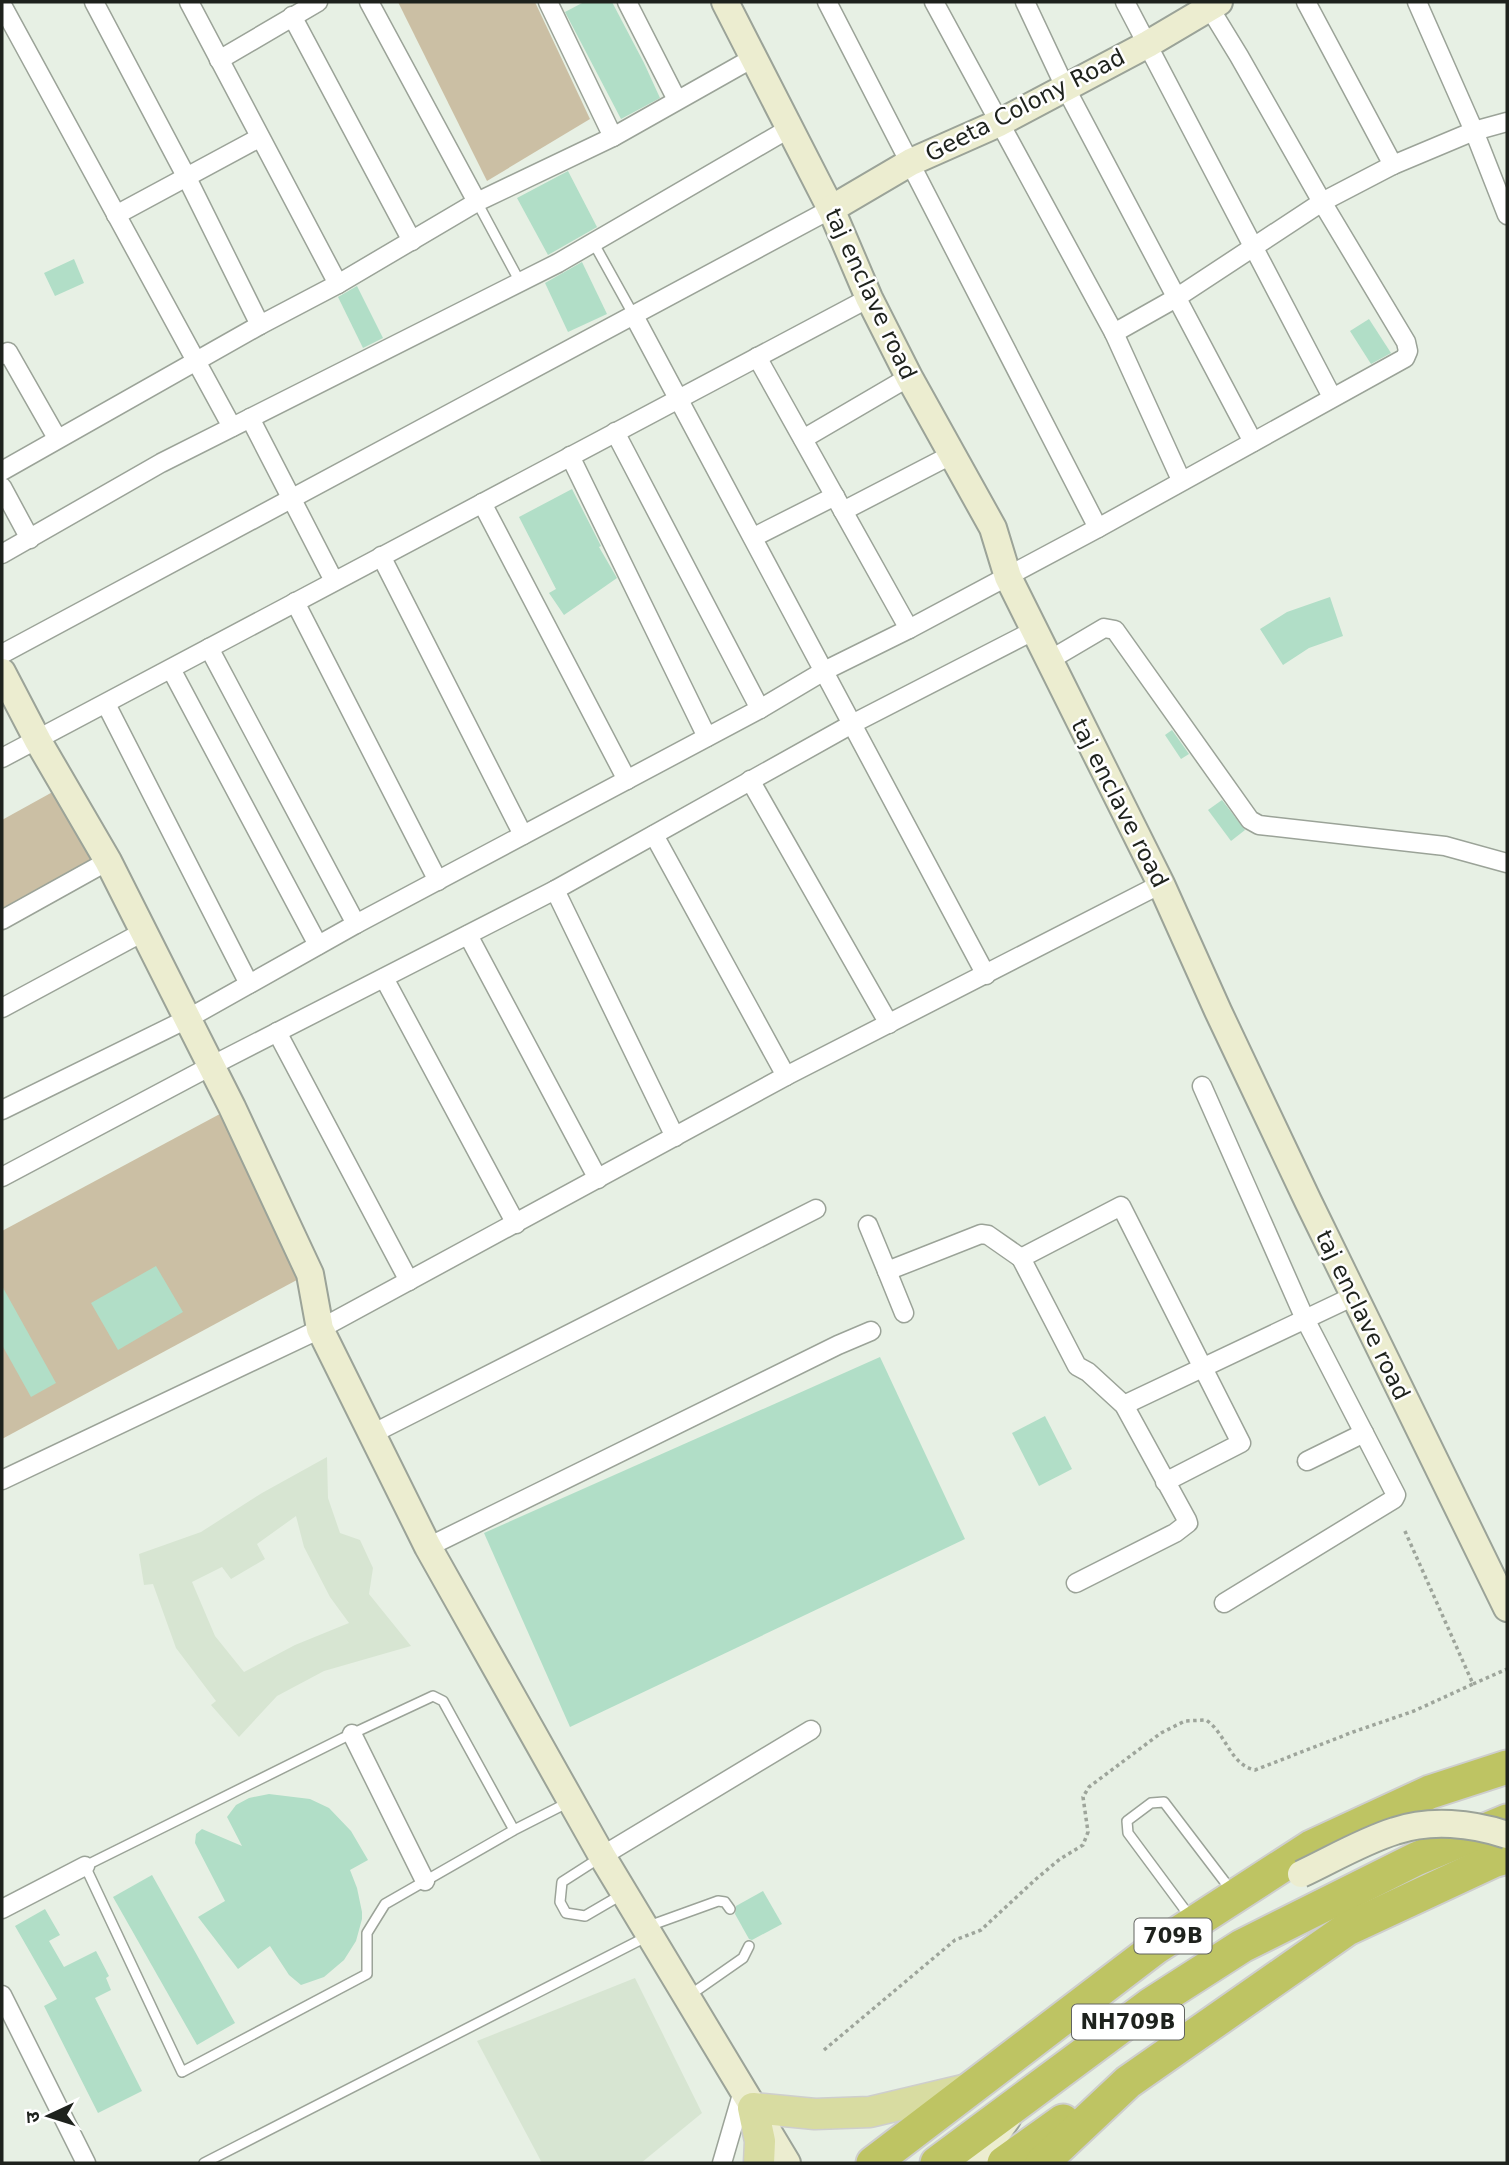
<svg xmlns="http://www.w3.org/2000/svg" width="1509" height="2165" font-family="'DejaVu Sans','Noto Sans Devanagari',sans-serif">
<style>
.built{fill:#d7e5d2;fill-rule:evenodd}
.green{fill:#cbbfa4}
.building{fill:#b1dec7}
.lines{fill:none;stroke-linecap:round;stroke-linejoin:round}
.lane-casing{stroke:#9ba398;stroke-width:12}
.street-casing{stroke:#9ba398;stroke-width:21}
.secondary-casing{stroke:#9ba398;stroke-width:30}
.primary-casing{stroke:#cececd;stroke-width:33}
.highway-casing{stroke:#cececd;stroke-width:37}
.path{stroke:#9ea59b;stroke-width:3.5;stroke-dasharray:3.5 3.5;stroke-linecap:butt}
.lane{stroke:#fff;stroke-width:9}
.street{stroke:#fff;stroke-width:18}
.secondary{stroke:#ecedd0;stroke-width:26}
.primary{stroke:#d8dca1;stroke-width:30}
.highway{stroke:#bec463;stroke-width:33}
.secondary-bridge-casing{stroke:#9ba398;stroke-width:30;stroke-linecap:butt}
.secondary-bridge{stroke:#ecedd0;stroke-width:26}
.labels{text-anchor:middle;stroke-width:5;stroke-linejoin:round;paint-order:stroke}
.shield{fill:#fff;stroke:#626461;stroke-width:2}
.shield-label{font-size:21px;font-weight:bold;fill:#1e221d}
.street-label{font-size:23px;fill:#1e221d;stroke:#fff}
</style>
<rect width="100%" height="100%" fill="#e7f0e4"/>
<g class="built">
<path d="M327 1457 328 1498 340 1533 360 1540 373 1568 369 1594 411 1646 324 1671 277 1696 239 1737 211 1705 216 1701 176 1648 153 1584 144 1585 139 1554 201 1532 262 1493ZM296 1516 304 1547 330 1597 349 1623 295 1645 244 1672 215 1636 192 1582 222 1567 231 1579 265 1559 257 1544Z"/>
<polygon points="635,1978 702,2113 641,2163 542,2163 477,2041"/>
</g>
<g class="green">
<polygon points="398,2 535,2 590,119 487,181"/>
<polygon points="58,789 99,866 2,919 2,820"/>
<polygon points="231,1108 308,1274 2,1439 2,1231"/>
</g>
<g class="building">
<polygon points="584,2 612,2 644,63 660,98 621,119 565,12"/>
<polygon points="568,171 597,227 548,255 517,198"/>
<polygon points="74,259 84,283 55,296 44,273"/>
<polygon points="582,262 607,314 568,332 545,283"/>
<polygon points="357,286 383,338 363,348 338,297"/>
<polygon points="1369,319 1391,353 1371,364 1350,331"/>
<polygon points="572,489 601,546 599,547 617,578 564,615 549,593 556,589 519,517"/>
<polygon points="1330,597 1343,636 1309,648 1283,665 1260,629 1287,612"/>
<polygon points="1172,730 1189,754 1181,759 1165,735"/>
<polygon points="1222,800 1245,830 1231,841 1208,810"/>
<polygon points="156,1266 183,1312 118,1350 91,1303"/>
<polygon points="2,1286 56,1383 31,1397 2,1345"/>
<polygon points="880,1357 965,1539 570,1727 484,1533"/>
<polygon points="1045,1416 1072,1469 1039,1486 1012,1433"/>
<polygon points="269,1794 310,1799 329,1808 351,1831 368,1860 350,1870 357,1888 362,1912 362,1919 356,1941 344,1960 324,1977 301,1985 289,1975 270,1946 238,1969 198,1917 225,1901 195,1843 196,1834 202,1829 242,1846 227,1817 236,1805 249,1798"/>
<polygon points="152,1875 235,2023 197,2045 113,1897"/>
<polygon points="763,1891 782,1924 752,1940 749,1939 735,1914 736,1906"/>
<polygon points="45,1909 60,1935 49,1941 64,1967 96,1951 109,1976 106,1978 111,1990 95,1998 142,2091 98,2113 44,2006 57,1999 15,1926"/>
</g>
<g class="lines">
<defs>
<g id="lane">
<polyline points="477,202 520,282"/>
<polyline points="593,242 633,314"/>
<polyline points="514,1830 443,1701 433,1696 343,1738 85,1866 182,2072 367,1974 367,1933 385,1904 514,1830 569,1802"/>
<polyline points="601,1857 562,1882 560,1902 566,1913 585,1916 621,1895"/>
<polyline points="1191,1918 1128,1833 1127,1821 1151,1803 1164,1802 1231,1890"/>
<polyline points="646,1927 718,1901 725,1902 730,1909"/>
<polyline points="690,1995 743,1958 749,1946"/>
<polyline points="204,2163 648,1936"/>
</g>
<g id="street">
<polyline points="94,2 186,176 260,325"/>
<polyline points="189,2 338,284"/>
<polyline points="369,2 477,202"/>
<polyline points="548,2 613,137"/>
<polyline points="627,2 677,100"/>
<polyline points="827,2 1098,528"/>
<polyline points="934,2 1114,333 1181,480"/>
<polyline points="1025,2 1065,87 1253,442"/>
<polyline points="1125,2 1332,397"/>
<polyline points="1306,2 1393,165"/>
<polyline points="1417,2 1474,131 1507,215"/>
<polyline points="2,5 232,427"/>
<polyline points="292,16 412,241"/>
<polyline points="219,60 318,2"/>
<polyline points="116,215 259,138"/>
<polyline points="633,314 986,975"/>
<polyline points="1114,333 1176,298 1322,202 1393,165 1474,131 1507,122"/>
<polyline points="2,355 8,352 57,438"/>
<polyline points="757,357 909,629"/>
<polyline points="250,418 334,581"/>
<polyline points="615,432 760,709"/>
<polyline points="803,439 909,377"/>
<polyline points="570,456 707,737"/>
<polyline points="2,471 260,325 338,284 477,202 613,137 753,58"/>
<polyline points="2,487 30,539"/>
<polyline points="482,503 627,780"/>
<polyline points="843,511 953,454"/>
<polyline points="754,537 835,496"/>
<polyline points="2,554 161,463 558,263 790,128"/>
<polyline points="381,556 523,835"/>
<polyline points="295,602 438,881"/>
<polyline points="209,648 356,924"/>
<polyline points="2,654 831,209"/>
<polyline points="1048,661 1104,628 1115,630 1250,820 1259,825 1445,846 1507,863"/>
<polyline points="171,669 318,945"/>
<polyline points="106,704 249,984"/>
<polyline points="2,758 869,298"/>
<polyline points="750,780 889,1024"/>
<polyline points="654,835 786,1076"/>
<polyline points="555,890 675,1137"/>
<polyline points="2,920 108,861"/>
<polyline points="468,935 598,1179"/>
<polyline points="384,978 516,1224"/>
<polyline points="2,1008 143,932"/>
<polyline points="277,1032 409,1281"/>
<polyline points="1202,1086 1305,1319 1396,1495 1394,1499 1224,1603"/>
<polyline points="2,1110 187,1019 356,924 760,709 824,671 909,629 1098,528 1405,358 1408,351 1406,342 1322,202 1239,56 1206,2"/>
<polyline points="2,1177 211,1066 555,890 852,724 1033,631"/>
<polyline points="868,1225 887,1271"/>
<polyline points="904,1313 887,1271 981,1234 988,1235 1021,1258"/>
<polyline points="1124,1405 1354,1296"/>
<polyline points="372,1434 816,1209"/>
<polyline points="1307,1461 1364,1433"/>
<polyline points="2,1480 320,1329 786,1076 1161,884"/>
<polyline points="428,1547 838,1345 871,1331"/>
<polyline points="1076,1583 1175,1533 1188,1523 1187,1520 1124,1405 1088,1372 1077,1366 1021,1258 1121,1206 1241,1443 1165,1482"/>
<polyline points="352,1734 425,1881"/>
<polyline points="602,1856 811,1730"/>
<polyline points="2,1909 85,1866"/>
<polyline points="2,1995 86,2163"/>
<polyline points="722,2163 743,2091"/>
</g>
<g id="secondary">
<polyline points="725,2 831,209 869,298 909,377 993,528 1008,577 1161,884 1218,1011 1308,1201 1507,1608"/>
<polyline points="831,209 911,162 999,123 1148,44 1219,2"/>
<polyline points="2,672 38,741 108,861 232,1107 310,1274 320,1329 428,1547 602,1856 787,2163"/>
<polyline points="975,2163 1007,2119"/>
</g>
<polyline id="primary" points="759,2163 760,2141 753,2108 815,2114 870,2112 967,2089"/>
<g id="highway">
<polyline points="873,2163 1155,1948 1311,1847 1430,1792 1507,1767"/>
<polyline points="937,2163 1150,2005 1242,1946 1416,1859 1507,1821"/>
<polyline points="1004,2163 1063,2121"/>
<polyline points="1042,2163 1128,2082 1347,1929 1493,1861 1507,1857"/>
</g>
</defs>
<use href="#lane" class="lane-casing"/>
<use href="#street" class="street-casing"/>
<use href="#secondary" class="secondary-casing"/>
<use href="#primary" class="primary-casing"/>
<use href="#highway" class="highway-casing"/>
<g class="path">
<polyline points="1473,1684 1507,1669"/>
<path d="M824 2050 955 1940 981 1930 1036 1879 1060 1859 1083 1845 1088 1832 1083 1797 1089 1787 1161 1733 1185 1721 1206 1720C1226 1733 1230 1765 1255 1770L1353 1732 1414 1711 1473 1684 1404 1529"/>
</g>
<use href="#lane" class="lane"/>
<use href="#street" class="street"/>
<use href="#secondary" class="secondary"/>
<use href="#primary" class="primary"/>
<use href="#highway" class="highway"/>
<defs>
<path id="secondary-bridge" d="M1301 1874C1331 1860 1363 1841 1395 1831 1430 1819 1472 1823 1507 1835"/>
</defs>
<use href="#secondary-bridge" class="secondary-bridge-casing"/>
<use href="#secondary-bridge" class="secondary-bridge"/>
</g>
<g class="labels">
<g class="shield">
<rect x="1134.5" y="1918.5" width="77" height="35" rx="5"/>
<rect x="1072" y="2004.5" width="112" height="35" rx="5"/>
</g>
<g class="shield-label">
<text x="1173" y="1943">709B</text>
<text x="1128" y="2029">NH709B</text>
</g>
<g class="street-label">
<text transform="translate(1025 105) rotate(-27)" y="8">Geeta Colony Road</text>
<text transform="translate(871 294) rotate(65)" y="8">taj enclave road</text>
<text transform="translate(1120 803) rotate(63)" y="8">taj enclave road</text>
<text transform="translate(1363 1315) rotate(64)" y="8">taj enclave road</text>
</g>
</g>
<rect width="1509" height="2165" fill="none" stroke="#1e221d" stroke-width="7"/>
<g transform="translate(49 2116) rotate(266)" stroke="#ffffff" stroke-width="5" paint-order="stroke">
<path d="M0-5L12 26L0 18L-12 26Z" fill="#1e221d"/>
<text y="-10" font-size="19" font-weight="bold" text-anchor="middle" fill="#1e221d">उ</text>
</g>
</svg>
